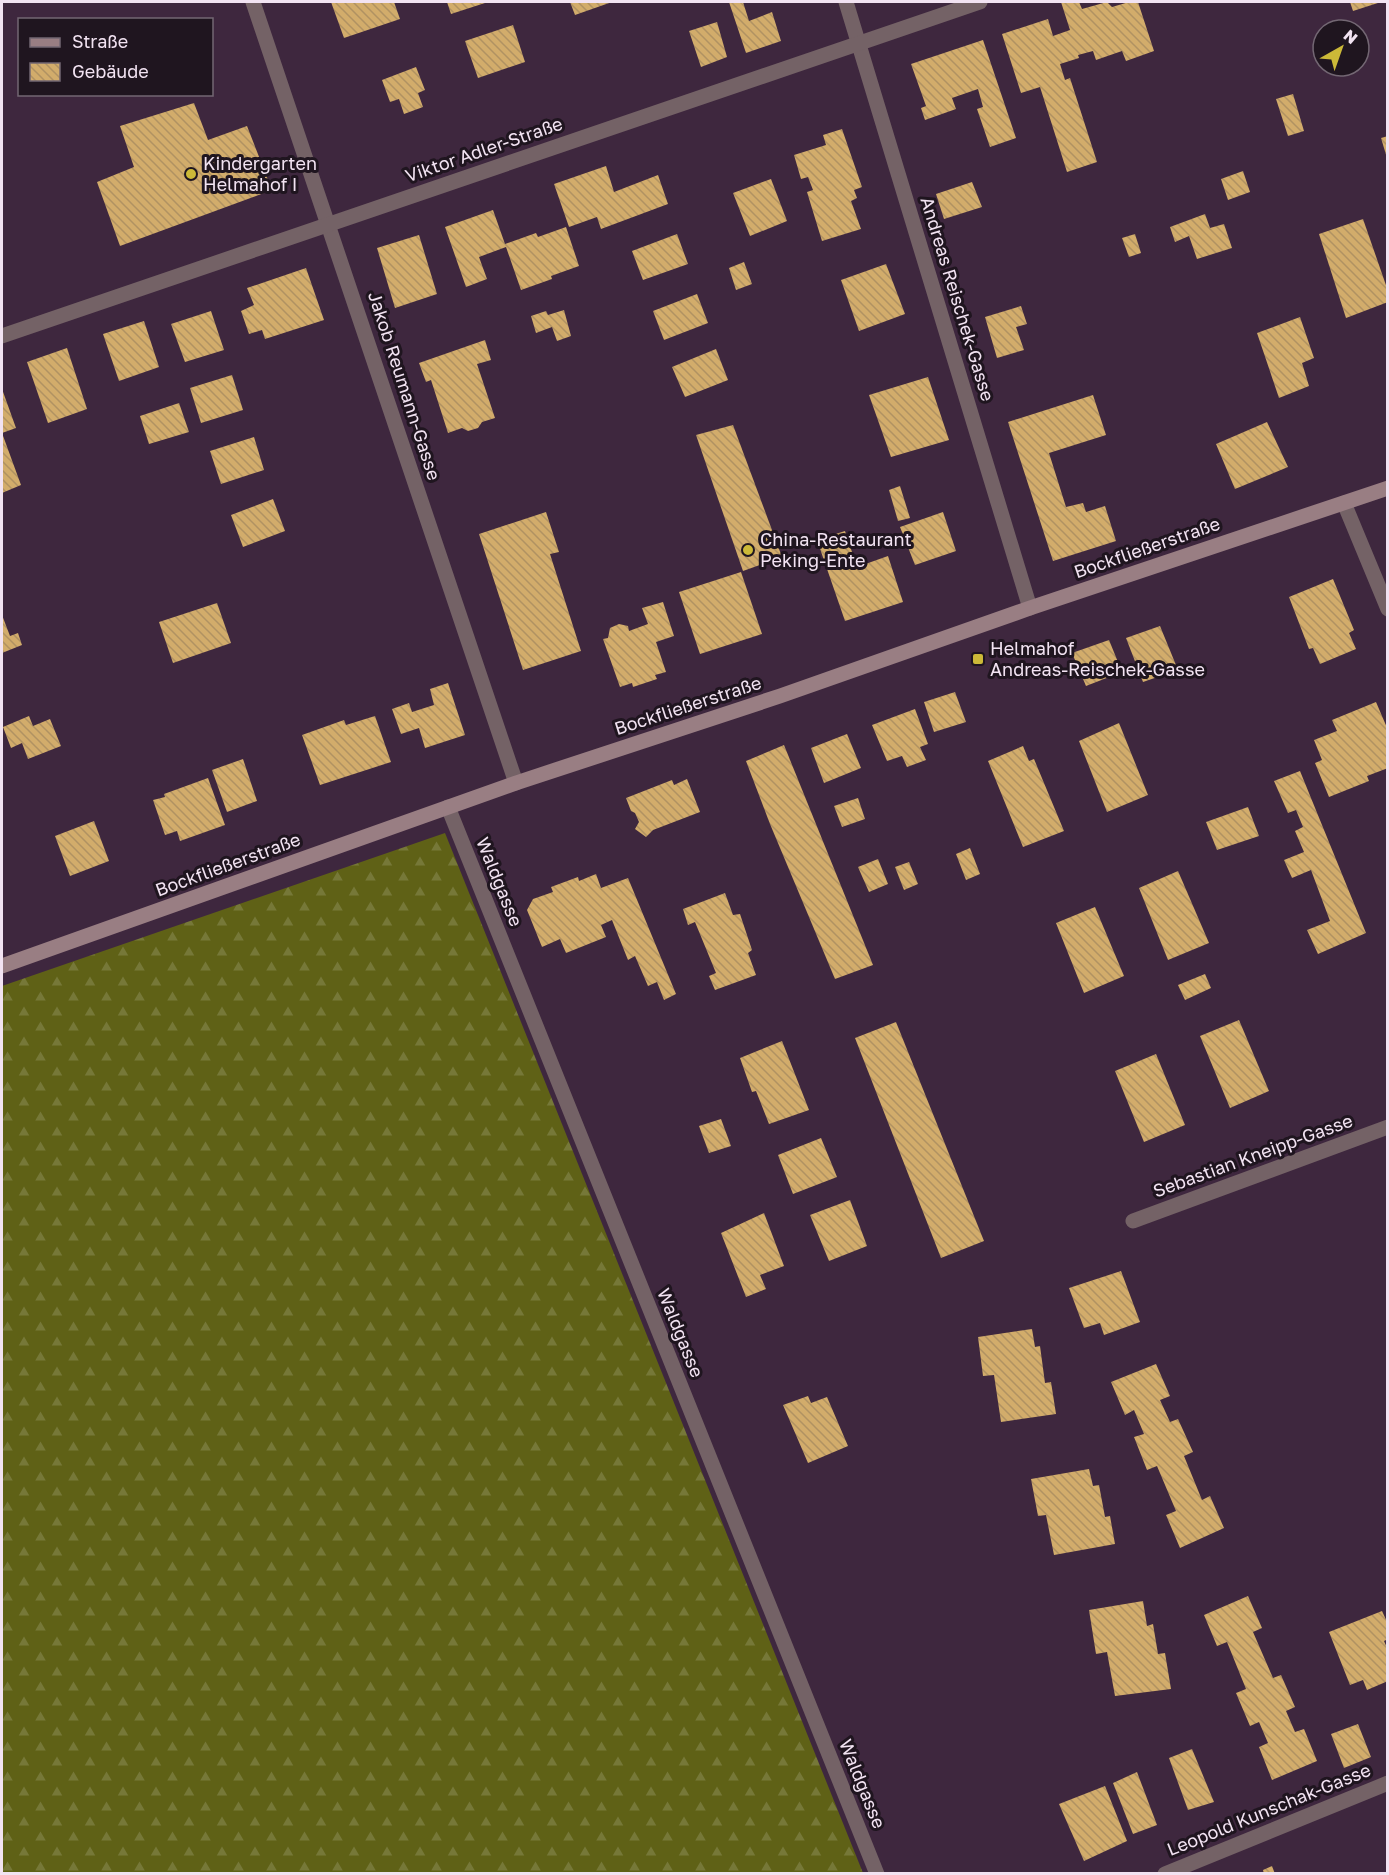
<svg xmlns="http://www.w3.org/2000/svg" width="1389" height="1875" font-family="'Golos Text',sans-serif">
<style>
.forest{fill:url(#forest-firs)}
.building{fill:url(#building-back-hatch)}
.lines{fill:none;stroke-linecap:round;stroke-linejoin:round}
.service{stroke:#746266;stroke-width:15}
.minor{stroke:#746266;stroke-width:15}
.secondary{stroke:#997e83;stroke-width:15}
.poi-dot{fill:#ccb938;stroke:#1f151f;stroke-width:2}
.labels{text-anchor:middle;stroke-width:6;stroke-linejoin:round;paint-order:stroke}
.street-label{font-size:18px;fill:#f2e3f2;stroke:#1f151f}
.poi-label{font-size:18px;fill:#f2e3f2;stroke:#1f151f;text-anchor:start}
</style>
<defs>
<pattern id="forest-firs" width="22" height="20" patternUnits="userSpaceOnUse" patternTransform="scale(1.5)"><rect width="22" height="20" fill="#5f6116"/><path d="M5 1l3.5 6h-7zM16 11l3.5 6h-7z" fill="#767838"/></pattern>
<pattern id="building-back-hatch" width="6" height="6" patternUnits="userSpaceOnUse" patternTransform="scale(1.5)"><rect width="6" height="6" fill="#d2ac6b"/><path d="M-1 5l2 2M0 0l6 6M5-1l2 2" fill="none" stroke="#b09262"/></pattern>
</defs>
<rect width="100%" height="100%" fill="#3e273e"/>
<polygon class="forest" points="445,833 863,1873 2,1873 2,986"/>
<g class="building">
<polygon points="331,2 394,2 400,19 344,38"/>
<polygon points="447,2 488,2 451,14"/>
<polygon points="570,2 612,2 575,15"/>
<polygon points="729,2 743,2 749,21 772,12 781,41 746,53"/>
<polygon points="1061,2 1079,2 1082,9 1107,2 1112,7 1129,2 1138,2 1154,51 1126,61 1122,51 1096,60 1093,51 1078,55 1079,58 1060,64 1065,80 1070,78 1097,162 1067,172 1040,87 1021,93 1002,34 1048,19 1053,36 1070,30"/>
<polygon points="1350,2 1381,2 1353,11"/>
<polygon points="717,22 727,57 701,67 689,31"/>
<polygon points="513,25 525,62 478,78 465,41"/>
<polygon points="983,40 1016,138 990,147 977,109 983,107 978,89 952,98 956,109 925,120 921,108 926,106 911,64"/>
<polygon points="416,67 425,90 418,93 423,107 404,114 399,99 390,102 382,80"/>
<polygon points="1293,94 1304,131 1288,136 1276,99"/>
<polygon points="194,103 208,140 247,126 272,190 120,246 97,182 134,167 120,126"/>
<polygon points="842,129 862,187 854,190 857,198 851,201 861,229 822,241 807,192 813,190 808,177 801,179 794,155 826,145 823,135"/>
<polygon points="1388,136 1388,158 1387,158 1381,138"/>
<polygon points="606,166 614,192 658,175 668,204 601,229 597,217 569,227 554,184"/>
<polygon points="1243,171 1250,192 1228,200 1221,179"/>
<polygon points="771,179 787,221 750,236 733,193"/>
<polygon points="972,182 982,207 944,219 936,194"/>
<polygon points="493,210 505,244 536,233 538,237 566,227 579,266 551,276 552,279 521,290 506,247 479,257 487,279 466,287 445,227"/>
<polygon points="1205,214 1210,228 1224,224 1232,248 1197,259 1189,236 1175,242 1170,227"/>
<polygon points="1363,219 1388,291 1388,302 1346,318 1319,234"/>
<polygon points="677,234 688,264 643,280 632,251"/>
<polygon points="1135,234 1141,253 1129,257 1122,238"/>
<polygon points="419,235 437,294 395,308 377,248"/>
<polygon points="744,262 752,284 736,290 729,268"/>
<polygon points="886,264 905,314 859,331 841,280"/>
<polygon points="306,268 324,320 265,339 262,330 249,334 241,311 254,305 247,288"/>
<polygon points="697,294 708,323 664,340 653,311"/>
<polygon points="1021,306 1027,324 1016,327 1024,350 997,358 985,317"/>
<polygon points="564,310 571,336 557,341 552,327 536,333 531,316 546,311 548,315"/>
<polygon points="211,311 224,350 185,362 171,324"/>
<polygon points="1300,317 1314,358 1302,363 1309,386 1279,398 1257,333"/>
<polygon points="144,321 159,367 119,381 103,334"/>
<polygon points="485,340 491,360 477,364 495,418 482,422 478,428 468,431 462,428 448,433 431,380 426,382 419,363"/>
<polygon points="67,348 87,409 48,423 27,362"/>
<polygon points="716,349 728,380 685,397 672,367"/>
<polygon points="232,375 243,410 201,423 190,388"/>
<polygon points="928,377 949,440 891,457 869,395"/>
<polygon points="2,389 16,428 2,433 21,485 2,493"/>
<polygon points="1093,395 1106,435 1049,453 1066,507 1083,503 1086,512 1105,506 1116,541 1053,561 1008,422"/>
<polygon points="179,403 189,432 149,444 140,416"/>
<polygon points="1267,422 1288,467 1235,489 1216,444"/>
<polygon points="733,425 782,557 743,571 696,435"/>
<polygon points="254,437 264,470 221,484 210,451"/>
<polygon points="900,486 910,518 898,521 889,490"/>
<polygon points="273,499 285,531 243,547 231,515"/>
<polygon points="546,512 559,552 550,554 581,651 523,670 479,534"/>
<polygon points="943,512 956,551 915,565 900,527"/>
<polygon points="845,531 857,567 888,556 903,602 845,621 817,540"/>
<polygon points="741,572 762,634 700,654 679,592"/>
<polygon points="1333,579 1354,630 1349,633 1356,649 1320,664 1313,648 1309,649 1289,597"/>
<polygon points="663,602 674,636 656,642 666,672 655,675 657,679 633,687 632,683 620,687 603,639 608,638 610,628 619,624 628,626 629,631 648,624 642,608"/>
<polygon points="217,603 231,643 173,663 159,622"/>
<polygon points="2,615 10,636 18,633 22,645 2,653"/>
<polygon points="1160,626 1178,670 1143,682 1126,638"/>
<polygon points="1109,640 1122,672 1086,686 1072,653"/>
<polygon points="448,683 465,735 425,748 419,728 401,734 392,709 409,703 412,712 434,705 430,689"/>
<polygon points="955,692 966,722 934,732 924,702"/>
<polygon points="1376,702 1388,730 1388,768 1367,776 1369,781 1329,797 1315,763 1322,760 1314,740 1337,731 1332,720"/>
<polygon points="915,709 928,744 920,747 926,760 907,767 902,756 887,761 872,725"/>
<polygon points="29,716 33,726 50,719 61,746 28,759 22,743 11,748 3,727"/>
<polygon points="375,716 391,762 320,785 302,735 344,720 346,725"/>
<polygon points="1119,723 1148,795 1107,812 1079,741"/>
<polygon points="847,734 861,768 824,783 811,748"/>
<polygon points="784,745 873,965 835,979 770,824 746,761"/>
<polygon points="1023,746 1029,761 1034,759 1064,831 1023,847 988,761"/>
<polygon points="243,759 257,801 227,812 212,770"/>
<polygon points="1300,771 1366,933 1318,954 1307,930 1330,921 1311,870 1292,878 1284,860 1304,852 1295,831 1303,827 1296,810 1288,813 1274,781"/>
<polygon points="208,778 225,825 180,841 177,831 165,835 153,800 165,797 164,794"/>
<polygon points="687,779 700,812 653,830 646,837 635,829 639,822 635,813 631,811 626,798 672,780 674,785"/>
<polygon points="858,798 865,819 842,827 834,806"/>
<polygon points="1248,807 1259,836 1217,850 1206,822"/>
<polygon points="94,821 109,861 70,876 55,836"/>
<polygon points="970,848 980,874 966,880 956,854"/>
<polygon points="878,859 888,884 869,892 858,867"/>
<polygon points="909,862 918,884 904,890 895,867"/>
<polygon points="1178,871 1209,943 1168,960 1139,888"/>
<polygon points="596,874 601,888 628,878 676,994 664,1000 657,982 648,986 635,956 628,960 612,920 601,925 606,937 566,953 560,939 542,947 527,910 533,899 553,892 551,887 578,877 579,881"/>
<polygon points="725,893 733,915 740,914 752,950 748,953 756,975 715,990 709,976 716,973 695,922 688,925 683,909"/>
<polygon points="1095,907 1124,976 1084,993 1056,923"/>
<polygon points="1205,974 1211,988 1185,1000 1178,985"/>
<polygon points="1239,1020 1269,1091 1230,1108 1200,1036"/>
<polygon points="896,1022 984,1241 941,1258 855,1038"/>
<polygon points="782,1041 809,1110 769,1124 756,1091 752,1092 740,1058"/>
<polygon points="1156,1054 1185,1125 1144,1142 1115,1071"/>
<polygon points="721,1119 731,1146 709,1153 699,1126"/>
<polygon points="821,1138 837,1177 793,1194 778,1155"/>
<polygon points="850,1200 867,1246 829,1261 810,1215"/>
<polygon points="764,1213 784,1266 760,1275 766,1289 746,1297 721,1233"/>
<polygon points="1121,1271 1140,1322 1104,1335 1100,1323 1084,1328 1069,1288"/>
<polygon points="1032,1329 1035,1347 1040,1346 1045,1383 1051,1382 1056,1414 1001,1422 994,1375 983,1376 978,1337"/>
<polygon points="1156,1364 1170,1396 1160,1400 1170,1422 1178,1419 1193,1452 1184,1456 1202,1500 1210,1496 1224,1528 1180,1548 1166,1515 1176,1511 1157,1466 1147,1470 1134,1437 1144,1434 1134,1410 1125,1415 1111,1382"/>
<polygon points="808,1396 811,1403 827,1397 848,1446 808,1463 783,1405"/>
<polygon points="1089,1469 1093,1486 1099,1485 1105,1517 1110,1516 1115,1544 1054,1555 1046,1515 1038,1516 1031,1479"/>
<polygon points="1248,1596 1262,1628 1253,1632 1273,1678 1281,1675 1295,1707 1286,1711 1295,1732 1304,1729 1317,1761 1272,1780 1259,1747 1268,1743 1259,1722 1250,1726 1236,1693 1246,1689 1227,1642 1217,1646 1204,1615"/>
<polygon points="1143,1601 1147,1626 1153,1624 1158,1654 1165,1653 1171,1689 1115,1696 1107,1652 1096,1654 1089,1610"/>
<polygon points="1382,1611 1388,1624 1388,1639 1384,1641 1388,1650 1388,1681 1367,1690 1363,1680 1350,1685 1329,1632"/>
<polygon points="1358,1724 1371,1757 1344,1768 1331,1734"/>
<polygon points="1192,1749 1214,1802 1188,1810 1169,1758"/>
<polygon points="1137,1772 1157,1825 1133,1834 1113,1783"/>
<polygon points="1105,1786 1127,1841 1084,1861 1059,1804"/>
<polygon points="1272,1866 1275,1874 1264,1874 1263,1870"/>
</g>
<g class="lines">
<polyline class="service" points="448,807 877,1874"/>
<g class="minor">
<polyline points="253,2 516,783"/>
<polyline points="846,2 1030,608"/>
<polyline points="2,336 980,2"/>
<polyline points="1344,503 1388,609"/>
<polyline points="1133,1221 1388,1127"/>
<polyline points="1165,1874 1388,1783"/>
</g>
<polyline class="secondary" points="2,966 516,783 780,696 1030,608 1388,488"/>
</g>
<g class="poi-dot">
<circle cx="191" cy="174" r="6"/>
<circle cx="748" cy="550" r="6"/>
<rect x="972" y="653" width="12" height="12" rx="3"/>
</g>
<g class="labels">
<g class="street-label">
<text transform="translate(484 150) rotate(-19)" y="6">Viktor Adler-Straße</text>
<text transform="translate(957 299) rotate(73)" y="6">Andreas Reischek-Gasse</text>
<text transform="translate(404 386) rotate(72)" y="6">Jakob Reumann-Gasse</text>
<text transform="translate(1147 548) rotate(-19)" y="6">Bockfließerstraße</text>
<text transform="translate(688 706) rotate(-18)" y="6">Bockfließerstraße</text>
<text transform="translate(228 865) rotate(-20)" y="6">Bockfließerstraße</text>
<text transform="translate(499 882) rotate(68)" y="6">Waldgasse</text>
<text transform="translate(1253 1156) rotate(-20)" y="6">Sebastian Kneipp-Gasse</text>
<text transform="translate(680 1333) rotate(68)" y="6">Waldgasse</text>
<text transform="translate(862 1784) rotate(68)" y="6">Waldgasse</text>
<text transform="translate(1269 1810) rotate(-22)" y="6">Leopold Kunschak-Gasse</text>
</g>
<g class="poi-label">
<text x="203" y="170">Kindergarten<tspan x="203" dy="21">Helmahof I</tspan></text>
<text x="760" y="546">China-Restaurant<tspan x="760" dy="21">Peking-Ente</tspan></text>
<text x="990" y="655">Helmahof<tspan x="990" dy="21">Andreas-Reischek-Gasse</tspan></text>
</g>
</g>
<rect width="1389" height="1875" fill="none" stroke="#f2e3f2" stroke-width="6"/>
<rect x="18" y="18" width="195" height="78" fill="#1f151f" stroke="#736773" stroke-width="1.5"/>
<rect x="30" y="38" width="30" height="9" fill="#997e83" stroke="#736773" stroke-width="1.5"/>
<text x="72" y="48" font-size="18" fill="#f2e3f2">Straße</text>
<rect x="30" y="63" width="30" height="18" fill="url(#building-back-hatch)" stroke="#736773" stroke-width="1.5"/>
<text x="72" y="78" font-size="18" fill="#f2e3f2">Gebäude</text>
<g transform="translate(1341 48) rotate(40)"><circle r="28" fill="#1f151f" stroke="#736773" stroke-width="1.5"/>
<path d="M0-4.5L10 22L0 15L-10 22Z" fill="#ccb938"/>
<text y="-9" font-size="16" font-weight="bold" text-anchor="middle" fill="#f2e3f2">N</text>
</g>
</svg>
